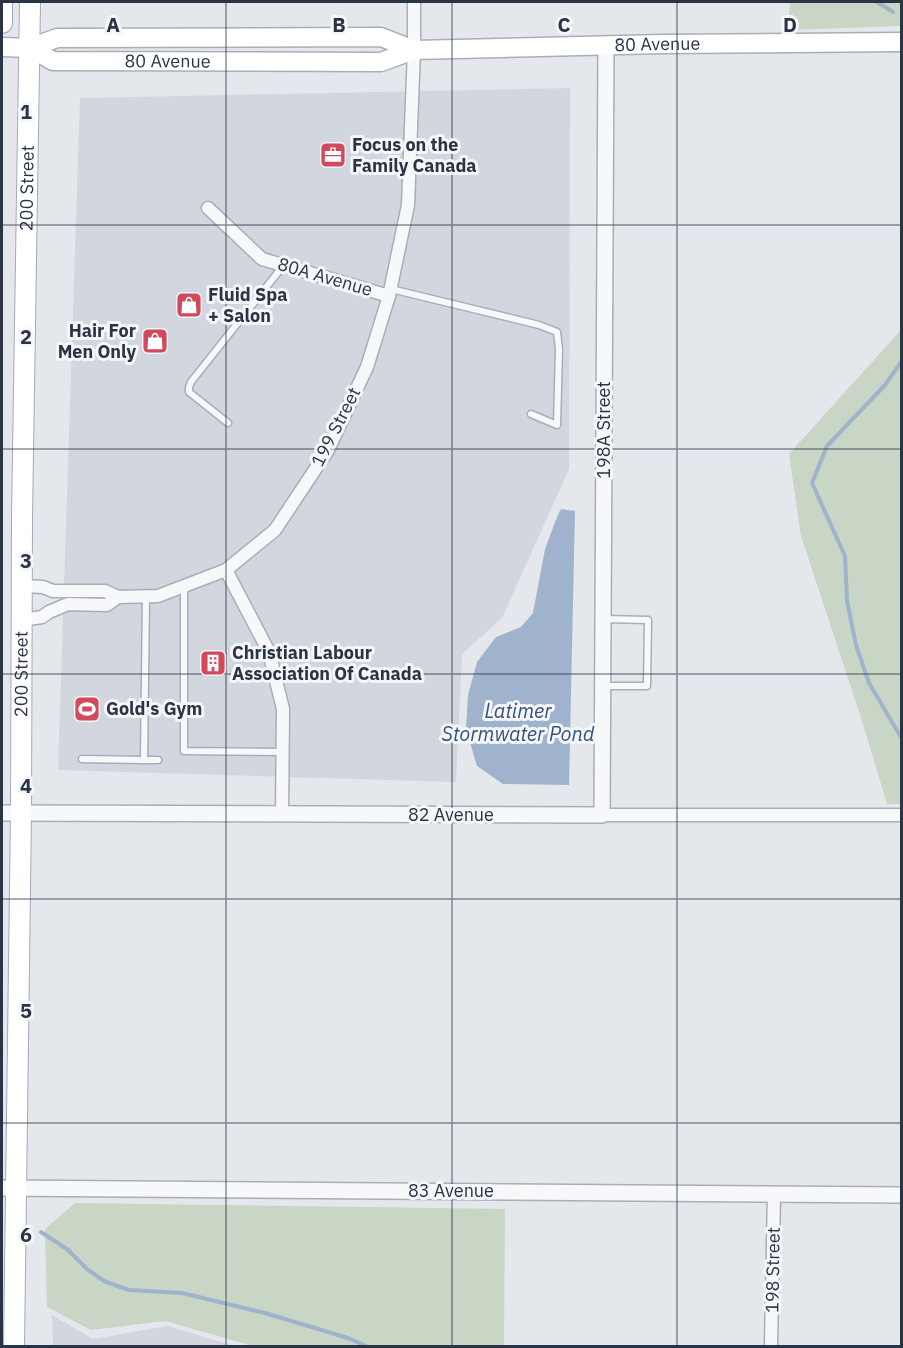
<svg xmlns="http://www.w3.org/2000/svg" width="903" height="1348" font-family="'IBM Plex Sans',sans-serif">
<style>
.built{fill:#d2d6de}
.green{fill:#c9d6c5}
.water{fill:#9fb4cc}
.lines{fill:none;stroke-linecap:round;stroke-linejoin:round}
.stream{stroke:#9fb4cc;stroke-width:4}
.service-casing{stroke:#a9aeb7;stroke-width:9}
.minor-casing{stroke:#a9aeb7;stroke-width:15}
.tertiary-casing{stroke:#a9aeb7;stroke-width:18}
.secondary-casing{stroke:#a9aeb7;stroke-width:21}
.primary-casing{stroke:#a3abb8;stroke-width:22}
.service{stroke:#f7f8fa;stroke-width:6}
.minor{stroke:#f7f8fa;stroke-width:12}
.tertiary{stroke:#f7f8fa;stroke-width:15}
.secondary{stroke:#fff;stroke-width:18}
.primary{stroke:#fff;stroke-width:20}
.grid{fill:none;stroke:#2b3445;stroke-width:1.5;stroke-opacity:0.55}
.labels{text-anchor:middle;stroke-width:6;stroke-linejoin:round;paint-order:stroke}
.street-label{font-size:18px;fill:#2b3445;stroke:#f4f6f9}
.poi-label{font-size:18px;font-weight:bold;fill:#2b3445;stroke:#f4f6f9;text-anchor:start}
.water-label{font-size:20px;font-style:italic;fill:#34527a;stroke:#f4f6f9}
.grid-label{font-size:20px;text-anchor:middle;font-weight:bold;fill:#2b3445;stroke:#f4f6f9;stroke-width:6;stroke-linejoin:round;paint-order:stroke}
</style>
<rect width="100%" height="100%" fill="#e4e7ec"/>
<g class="built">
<polygon points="570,88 569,469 502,618 462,654 456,782 58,770 80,98"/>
<polygon points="52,1315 93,1339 168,1326 234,1346 53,1346"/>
</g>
<g class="green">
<polygon points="790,2 899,2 901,6 901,26 788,30"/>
<polygon points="901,330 902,804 887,804 863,724 801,536 789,454"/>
<polygon points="75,1203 505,1209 504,1346 253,1346 165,1321 91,1330 47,1307 45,1229"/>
</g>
<polygon class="water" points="561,509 575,511 569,785 503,784 477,766 466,729 468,695 477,662 496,637 521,627 533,613 545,549 557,517"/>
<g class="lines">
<g class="stream">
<polyline points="877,2 893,12"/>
<polyline points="902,361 885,385 827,446 812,483 845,556 847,601 856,645 869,683 902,739"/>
<polyline points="41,1232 67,1249 87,1269 104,1281 129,1290 182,1293 265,1313 348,1338 366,1346"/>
</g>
<defs>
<g id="service">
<polyline points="391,289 539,325 557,332 559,349 557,425 531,414"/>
<polyline points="228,423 189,392 189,387 191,382 283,266"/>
<polyline points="184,586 184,751 282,752"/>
<polyline points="603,619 648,620 647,686 604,686"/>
<polyline points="82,759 144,760 146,596"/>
<polyline points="144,760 158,760"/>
</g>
<g id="minor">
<polyline points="208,208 262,259 389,296"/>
<polyline points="226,570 269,652 283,709 282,814"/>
<polyline points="22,586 43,587 53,591 105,591 118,597 158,596 226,570 275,530 328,450 367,367 389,296 408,205 414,50 414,2"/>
<polyline points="22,620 42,617 49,612 68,604 107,605 118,597"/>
<polyline points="602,815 902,815"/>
<polyline points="771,1346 774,1194"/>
</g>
<g id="tertiary">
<polyline points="2,813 602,815 606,45"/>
<polyline points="2,1188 902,1195"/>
</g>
<g id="secondary">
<polyline points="2,47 30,48 57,38 381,37 414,50"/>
<path id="s1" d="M30 48 53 61 381 62 414 50 663 44 902 42"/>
</g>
<g id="primary">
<polyline points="2,23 2,2"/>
<path id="s2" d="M14 1346 21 813 22 518 30 2"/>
</g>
</defs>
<use href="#service" class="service-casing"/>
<use href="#minor" class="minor-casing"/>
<use href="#tertiary" class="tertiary-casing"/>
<use href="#secondary" class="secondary-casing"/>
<use href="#primary" class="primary-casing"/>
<use href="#service" class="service"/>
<use href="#minor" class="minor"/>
<use href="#tertiary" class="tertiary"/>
<use href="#secondary" class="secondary"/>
<use href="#primary" class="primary"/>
</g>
<path class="grid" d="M226 2V1346M452 2V1346M677 2V1346M2 225H902M2 449H902M2 674H902M2 899H902M2 1123H902"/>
<defs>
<symbol id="office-square" viewBox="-11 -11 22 22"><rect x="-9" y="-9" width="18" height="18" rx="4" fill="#d1495b" stroke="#f4f6f9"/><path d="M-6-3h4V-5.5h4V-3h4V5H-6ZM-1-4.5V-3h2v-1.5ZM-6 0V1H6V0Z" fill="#fff"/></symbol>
<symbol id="shop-square" viewBox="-11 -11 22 22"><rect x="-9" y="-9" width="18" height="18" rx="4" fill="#d1495b" stroke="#f4f6f9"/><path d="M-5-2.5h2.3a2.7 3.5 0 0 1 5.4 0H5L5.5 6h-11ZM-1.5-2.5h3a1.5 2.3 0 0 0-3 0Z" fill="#fff"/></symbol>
<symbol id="building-square" viewBox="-11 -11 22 22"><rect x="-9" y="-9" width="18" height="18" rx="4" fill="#d1495b" stroke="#f4f6f9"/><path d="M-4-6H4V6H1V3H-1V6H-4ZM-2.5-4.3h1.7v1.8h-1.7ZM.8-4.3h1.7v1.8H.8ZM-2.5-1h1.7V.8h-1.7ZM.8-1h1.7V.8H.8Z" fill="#fff"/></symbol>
<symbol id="stadium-square" viewBox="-11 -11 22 22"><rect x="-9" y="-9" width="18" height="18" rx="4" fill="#d1495b" stroke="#f4f6f9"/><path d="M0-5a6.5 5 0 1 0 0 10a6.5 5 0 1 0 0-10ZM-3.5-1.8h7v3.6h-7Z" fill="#fff"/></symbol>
</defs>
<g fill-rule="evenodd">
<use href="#office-square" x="318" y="140" width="30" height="30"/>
<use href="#shop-square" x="174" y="290" width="30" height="30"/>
<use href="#shop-square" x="140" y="326" width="30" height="30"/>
<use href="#building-square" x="198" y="648" width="30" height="30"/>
<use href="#stadium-square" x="72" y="694" width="30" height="30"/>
</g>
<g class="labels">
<g class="street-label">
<text dy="6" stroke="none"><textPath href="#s1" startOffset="633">80 Avenue</textPath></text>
<text dy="6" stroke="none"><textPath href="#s1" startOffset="141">80 Avenue</textPath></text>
<text dy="6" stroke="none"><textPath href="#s2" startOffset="1158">200 Street</textPath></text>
<text transform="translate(325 277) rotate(16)" y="6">80A Avenue</text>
<text transform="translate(336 427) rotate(-63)" y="6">199 Street</text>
<text transform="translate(604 430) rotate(-90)" y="6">198A Street</text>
<text dy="6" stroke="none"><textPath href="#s2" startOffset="672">200 Street</textPath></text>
<text x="451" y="821">82 Avenue</text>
<text x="451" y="1197">83 Avenue</text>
<text transform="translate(773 1270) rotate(-89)" y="6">198 Street</text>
</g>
<g class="poi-label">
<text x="352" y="151">Focus on the<tspan x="352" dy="21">Family Canada</tspan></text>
<text x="208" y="301">Fluid Spa<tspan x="208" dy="21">+ Salon</tspan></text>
<text x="136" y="337" text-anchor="end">Hair For<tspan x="136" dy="21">Men Only</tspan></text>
<text x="232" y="659">Christian Labour<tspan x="232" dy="21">Association Of Canada</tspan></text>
<text x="106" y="715">Gold's Gym</text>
</g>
<g class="water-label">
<text x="518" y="718">Latimer<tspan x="518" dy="23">Stormwater Pond</tspan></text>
</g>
</g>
<g class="grid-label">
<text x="113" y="32">A</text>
<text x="339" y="32">B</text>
<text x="564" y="32">C</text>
<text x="790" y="32">D</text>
<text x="26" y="119">1</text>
<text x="26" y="344">2</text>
<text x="26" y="568">3</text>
<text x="26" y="793">4</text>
<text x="26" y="1018">5</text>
<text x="26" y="1242">6</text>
</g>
<rect width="903" height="1348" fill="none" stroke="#2b3445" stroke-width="6"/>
</svg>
